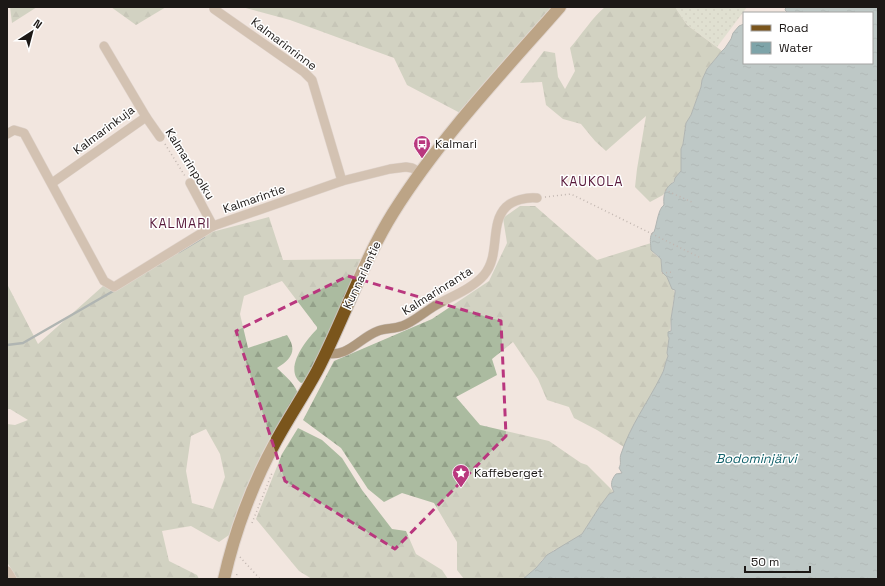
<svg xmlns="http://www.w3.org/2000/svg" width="885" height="586" font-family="'Space Grotesk',sans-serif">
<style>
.grass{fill:url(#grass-dots)}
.forest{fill:url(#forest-firs);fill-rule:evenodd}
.water{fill:url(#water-ripples);stroke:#617a7d}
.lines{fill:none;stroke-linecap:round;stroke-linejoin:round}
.stream{stroke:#617a7d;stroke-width:2.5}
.minor-casing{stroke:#cbc1bb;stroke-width:10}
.major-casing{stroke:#cbc1bb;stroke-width:14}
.path{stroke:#857d79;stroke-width:1.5;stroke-dasharray:1 3;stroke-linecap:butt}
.minor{stroke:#ae987d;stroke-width:9}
.major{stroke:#7a551c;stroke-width:12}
.marked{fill:none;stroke:#b9377e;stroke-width:3;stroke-dasharray:8 5;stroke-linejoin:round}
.labels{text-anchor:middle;stroke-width:3;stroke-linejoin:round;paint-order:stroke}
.street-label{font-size:12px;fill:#1c1816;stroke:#fff}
.poi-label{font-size:12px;fill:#1c1816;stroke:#fff;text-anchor:start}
.neighbourhood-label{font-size:13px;letter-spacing:1px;fill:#57183a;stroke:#fff}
.water-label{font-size:13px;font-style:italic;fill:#13626b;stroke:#fff}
</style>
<defs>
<pattern id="grass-dots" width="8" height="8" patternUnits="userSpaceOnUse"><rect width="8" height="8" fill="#cbd9c0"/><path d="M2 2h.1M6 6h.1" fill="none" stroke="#aebaa4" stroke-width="1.8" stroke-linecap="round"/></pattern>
<pattern id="forest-firs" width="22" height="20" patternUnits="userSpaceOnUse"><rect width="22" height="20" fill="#abbba0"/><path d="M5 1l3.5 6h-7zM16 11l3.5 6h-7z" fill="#93a089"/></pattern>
<pattern id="water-ripples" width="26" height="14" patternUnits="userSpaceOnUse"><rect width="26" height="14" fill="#7ea4a9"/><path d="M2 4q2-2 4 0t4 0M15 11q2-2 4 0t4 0" fill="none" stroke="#668589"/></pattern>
</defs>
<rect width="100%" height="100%" fill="#f2e6df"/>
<polygon class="grass" points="675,7 747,7 717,47 687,25"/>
<g class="forest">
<polygon points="10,7 37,7 12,23"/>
<polygon points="111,7 166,7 136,25"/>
<polygon points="242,7 556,7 462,114 407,85 394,58 290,20"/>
<path d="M605 7H675L687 25 722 51 707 69 702 80 701 87 691 115 686 123 683 144 681 149V171L679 174 663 195 650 202 635 187 637 169 646 116 606 151 595 141 581 124 563 119 546 105 542 82 520 83 544 51 555 53 558 77 565 89 575 71 570 48C582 34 592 18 605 7Z"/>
<path d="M520 206H535L597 260 651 243 653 253 661 259 662 272 667 277 675 293 673 303 667 353 668 356C665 362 665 370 662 376 649 400 634 422 624 447L597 430 574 418 569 407 547 400 538 379 513 342 492 359 497 375 456 397 480 425 549 441 581 463 587 465 614 492 609 494 600 506 582 534 562 547 554 550 542 560 536 568 523 579H464L457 570V542L434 503 402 493 384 502 368 489 341 448 303 420 334 361 432 319 489 281 507 243 503 218Z"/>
<path d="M269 217 283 260 364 259 308 381 301 383C283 369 306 340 317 329V327L282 281 244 296 240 314 248 348 287 335C298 351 291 359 277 368 286 377 296 384 299 397L232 533 219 542 191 526 162 531 169 561 197 575 199 579H17L7 562V424L15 425 28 420 10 409H7V284L38 344 103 286 118 289 204 234ZM206 429 220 454 225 477 213 509 192 503 186 471 191 436Z"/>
<polygon points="298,428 322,440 342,458 362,490 392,529 406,531 416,554 442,570 448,579 312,579 299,571 256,519 282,454"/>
</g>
<path class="water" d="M786 7H878V579H523L536 568 547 555 582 534 600 506 609 494 614 492C610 485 611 480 616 474L622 473 619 468C622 463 619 459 621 454 630 426 648 402 661 376 665 370 665 362 668 356L667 353 669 338 668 336V332L671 331V319L675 293V290L672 289 667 277 662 272 661 259 651 250C651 244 649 239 652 233L654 232C657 224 658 209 664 205 663 195 665 187 674 182L675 178 681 171V149L683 144 686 123 691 115 701 87 702 80 707 69 722 51 725 48 731 39 733 33 739 26 744 24V63H872V13H788L785 10Z"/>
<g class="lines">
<g class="stream">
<polyline points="179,252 204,237"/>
<polyline points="7,345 23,343 115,290"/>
</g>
<defs>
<g id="minor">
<polyline points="214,9 304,72 312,80 342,181"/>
<polyline points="146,117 160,137"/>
<polyline points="7,134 14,130 24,133 104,281 114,287 213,226 342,181 390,169 406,167 412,168 420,172"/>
<polyline points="52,183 146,117 104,46"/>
<polyline points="190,183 213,226"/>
<path d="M326 353C348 358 359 338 378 331 385 328 394 329 402 326 412 323 423 313 433 307 449 297 471 290 484 275 501 255 489 224 506 207 513 200 527 197 537 198"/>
<polyline points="7,571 12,579"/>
</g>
<path id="major" d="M224 579C235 530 252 485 276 441 289 417 304 395 317 371 344 319 362 263 393 213 440 138 502 73 560 7"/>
</defs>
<use href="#minor" class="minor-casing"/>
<use href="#major" class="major-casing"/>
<g class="path">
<polyline points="165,144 185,176"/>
<polyline points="665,190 694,203"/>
<polyline points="545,197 571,194 699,257"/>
<polyline points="662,273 674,272"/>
<polyline points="252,523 272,473"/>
<polyline points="240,557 260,579"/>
<polyline points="236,579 237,573"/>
</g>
<use href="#minor" class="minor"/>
<use href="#major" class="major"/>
</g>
<path d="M0 0H885V586H0ZM348 276 501 321 506 436 395 549 285 481 236 331Z" fill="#f2e6df" fill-opacity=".55" fill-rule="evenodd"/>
<path class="marked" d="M348 276 501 321 506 436 395 549 285 481 236 331Z"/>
<defs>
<symbol id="bus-pin" viewBox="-11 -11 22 30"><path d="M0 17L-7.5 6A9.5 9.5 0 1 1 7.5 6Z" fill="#b9377e" stroke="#fff"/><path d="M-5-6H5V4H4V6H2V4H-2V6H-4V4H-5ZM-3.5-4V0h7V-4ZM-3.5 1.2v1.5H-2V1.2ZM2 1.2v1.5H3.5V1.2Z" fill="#fff"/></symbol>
<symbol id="sight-pin" viewBox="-11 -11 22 30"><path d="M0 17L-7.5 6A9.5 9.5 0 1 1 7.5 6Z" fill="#b9377e" stroke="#fff"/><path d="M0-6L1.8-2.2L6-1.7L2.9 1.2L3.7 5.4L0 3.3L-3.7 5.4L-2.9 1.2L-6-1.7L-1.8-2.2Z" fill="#fff"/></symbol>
</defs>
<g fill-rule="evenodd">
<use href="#bus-pin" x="412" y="134" width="20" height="27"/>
<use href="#sight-pin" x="451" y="463" width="20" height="27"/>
</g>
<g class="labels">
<g class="street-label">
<text transform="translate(284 44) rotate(37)" y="4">Kalmarinrinne</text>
<text transform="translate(104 130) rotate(-37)" y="4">Kalmarinkuja</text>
<text transform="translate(190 164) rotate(58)" y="4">Kalmarinpolku</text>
<text transform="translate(254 199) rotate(-19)" y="4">Kalmarintie</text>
<text transform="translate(362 275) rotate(-65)" y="4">Kunnarlantie</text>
<text transform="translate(437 291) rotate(-32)" y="4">Kalmarinranta</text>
</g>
<g class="poi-label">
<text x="435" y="148">Kalmari</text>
<text x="474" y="477">Kaffeberget</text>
</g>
<g class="neighbourhood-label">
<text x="592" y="186">KAUKOLA</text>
<text x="180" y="228">KALMARI</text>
</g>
<g class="water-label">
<text x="756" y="463">Bodominjärvi</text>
</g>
</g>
<rect width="885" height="586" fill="none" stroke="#1c1816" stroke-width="16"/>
<rect x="743" y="12" width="130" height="52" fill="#ffffff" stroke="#a4a3a2"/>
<rect x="751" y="25" width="20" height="6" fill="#7a551c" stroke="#a4a3a2"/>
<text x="779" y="32" font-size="12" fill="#1c1816">Road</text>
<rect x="751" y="42" width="20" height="12" fill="url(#water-ripples)" stroke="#a4a3a2"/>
<text x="779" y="52" font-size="12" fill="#1c1816">Water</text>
<g transform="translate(32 32) rotate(36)" stroke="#ffffff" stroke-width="3" paint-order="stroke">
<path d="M0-3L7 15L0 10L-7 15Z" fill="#1c1816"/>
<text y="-6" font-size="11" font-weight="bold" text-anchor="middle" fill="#1c1816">N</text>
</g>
<path d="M745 566v6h65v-6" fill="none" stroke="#1c1816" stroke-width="2"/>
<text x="751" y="566" font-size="12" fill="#1c1816" stroke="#ffffff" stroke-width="3" paint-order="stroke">50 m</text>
</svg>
